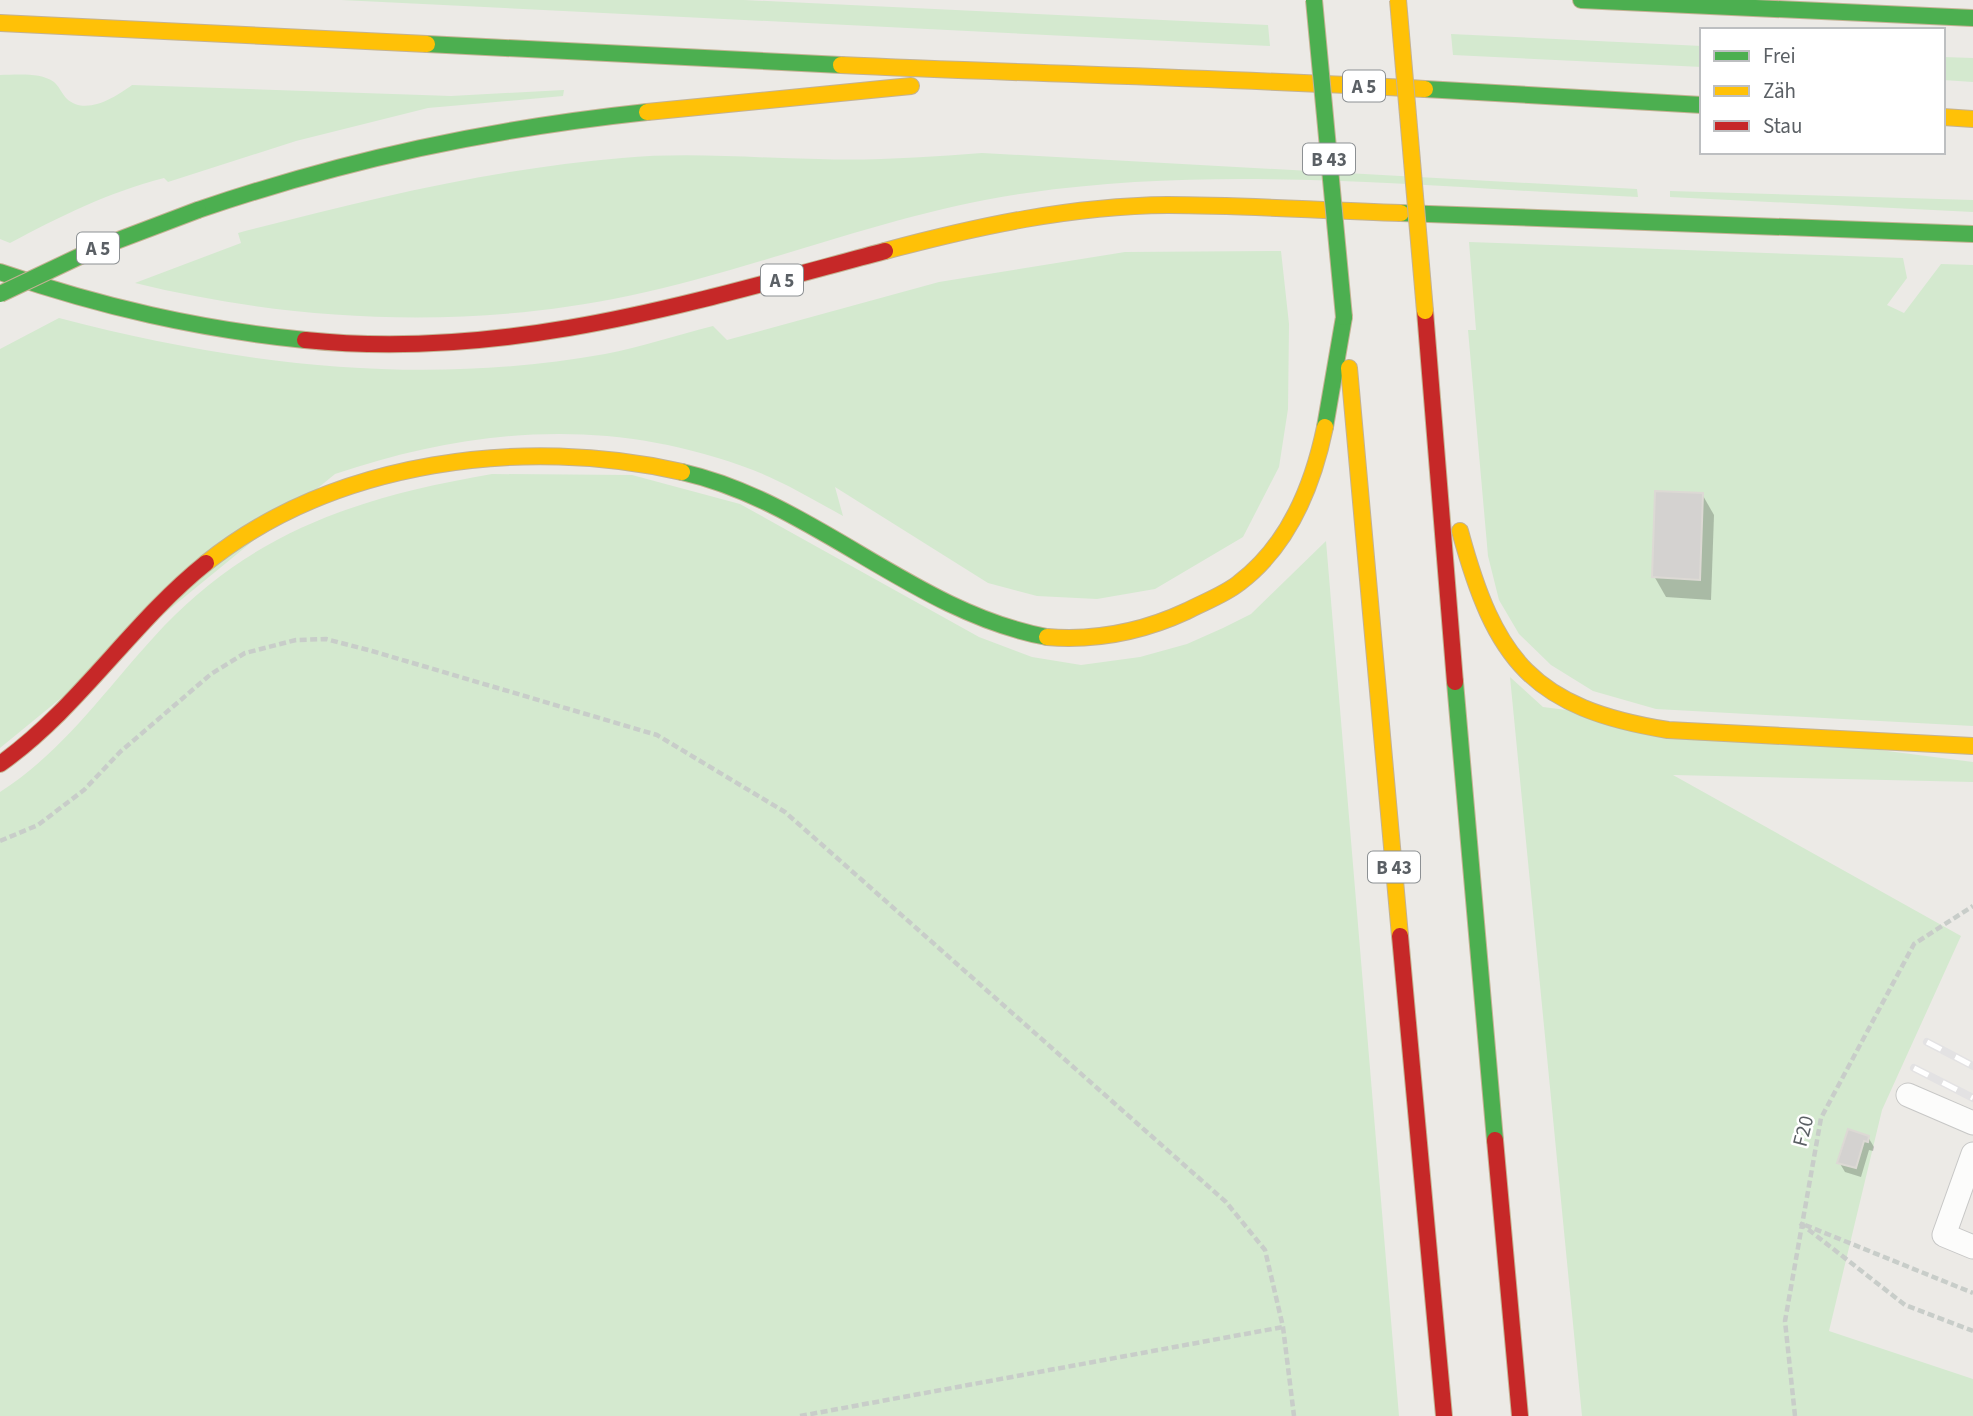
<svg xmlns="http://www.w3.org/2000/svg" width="1973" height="1416" font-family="'Source Sans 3',sans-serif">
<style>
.green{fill:#d4e9cf}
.shadow{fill:#0003}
.building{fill:#d4d2d0;stroke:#dcd9d4;stroke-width:2}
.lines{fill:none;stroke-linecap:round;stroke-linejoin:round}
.lane-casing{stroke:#c7c7c6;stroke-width:25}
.fast-casing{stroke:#c4b293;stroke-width:18}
.slow-casing{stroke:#c4b293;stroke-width:18}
.jam-casing{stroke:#c4b293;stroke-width:18}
.path{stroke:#c8cdc9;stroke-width:4.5;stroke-dasharray:7 3.5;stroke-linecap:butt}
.lane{stroke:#fcfcfb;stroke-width:23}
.fast{stroke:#4caf50;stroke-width:16}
.slow{stroke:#ffc107;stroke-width:16}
.jam{stroke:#c62828;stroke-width:16}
.rail-casing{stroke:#e3e2e3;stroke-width:8}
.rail{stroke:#fff;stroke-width:5;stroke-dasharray:16;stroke-linecap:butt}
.fast-bridge-casing{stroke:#c4b293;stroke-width:18;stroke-linecap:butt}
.slow-bridge-casing{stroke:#c4b293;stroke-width:18;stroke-linecap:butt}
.fast-bridge{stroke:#4caf50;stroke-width:16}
.slow-bridge{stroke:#ffc107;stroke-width:16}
.labels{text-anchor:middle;stroke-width:5;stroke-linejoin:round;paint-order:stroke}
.shield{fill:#fff;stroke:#8c9093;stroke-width:2}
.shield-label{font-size:19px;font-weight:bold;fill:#5b6065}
.street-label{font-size:21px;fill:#5b6065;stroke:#fff}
</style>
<rect width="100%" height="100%" fill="#eceae6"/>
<g class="green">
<polygon points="341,0 744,0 1268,25 1270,46"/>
<polygon points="1451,34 1702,46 1702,67 1453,55"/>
<polygon points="1943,57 1973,58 1973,82 1943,80"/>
<path d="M0 75C16 75 40 72 54 82 59 86 62 94 67 99 86 116 116 97 132 85L451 96 564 90 563 96 428 108 296 141 168 182 164 178C109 192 59 217 10 243L0 239Z"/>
<path d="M982 153 1637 189 1638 197C1435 188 1229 164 1027 193 891 212 762 268 628 296 467 330 294 322 135 283L241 243 238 233C365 200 491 169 622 158 687 152 753 158 818 159 873 161 927 157 982 153Z"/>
<polygon points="1670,191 1973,200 1973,212 1670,197"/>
<polygon points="1469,242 1903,258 1907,278 1887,305 1904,313 1941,264 1973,265 1973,726 1656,709 1593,691 1551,665 1519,634 1499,600 1488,556 1468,330 1476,330"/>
<path d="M1281 251 1289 324 1288 409 1279 467 1243 537 1155 589 1097 599 1037 596 988 583 835 487 843 516C814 500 784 482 753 470 612 416 475 427 335 474L0 748V349L59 318C238 365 422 387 605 354 641 347 677 335 713 326L727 340 939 282 1125 252Z"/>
<path d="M492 474 632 475 740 504 979 637 1032 657 1081 665 1140 657 1187 644 1223 628 1251 614 1326 541 1399 1416H0V792C67 749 110 683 164 626 257 529 364 496 492 474Z"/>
<polygon points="1510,677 1543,707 1973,762 1973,782 1673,775 1961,936 1882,1110 1829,1331 1973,1379 1973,1416 1582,1416"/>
</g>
<g class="shadow">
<polygon points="1702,494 1714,515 1711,600 1666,597 1654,576"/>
<polygon points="1849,1131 1868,1137 1874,1147 1873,1151 1869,1150 1861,1177 1845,1172 1839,1162"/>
</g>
<g class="building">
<polygon points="1655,491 1703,493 1700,580 1652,577"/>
<polygon points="1848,1129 1869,1136 1868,1142 1864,1141 1856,1168 1837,1163"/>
</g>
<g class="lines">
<defs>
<g id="lane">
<polyline points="1908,1095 1973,1123"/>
<polyline points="1973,1154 1944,1235 1973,1247"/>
</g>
<g id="fast">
<polyline points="1581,0 1973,18"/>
<polyline points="427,44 841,65"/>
<polyline points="1425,89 1702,105"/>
<path d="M198 210C348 159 489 129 647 112"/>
<polyline points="1401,213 1973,234"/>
<path d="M0 272C102 307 198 329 305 340"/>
<polyline points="1325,427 1344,317"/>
<path d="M682 472C814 502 913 612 1047 637"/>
<polyline points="1455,682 1495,1140"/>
</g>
<g id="slow">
<polyline points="0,23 427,44"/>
<path d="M841 65C1035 74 1230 78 1425 89"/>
<polyline points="647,112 911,86"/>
<polyline points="1943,117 1973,119"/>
<path d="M885 251C978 226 1071 206 1168 205 1245 205 1324 211 1401 213"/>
<polyline points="1349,368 1400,936"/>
<path d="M1460 531C1495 660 1532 708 1668 730L1973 746"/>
<path d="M206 563C335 460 524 436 682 472"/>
<path d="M1047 637C1097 641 1142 632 1187 611 1204 602 1224 595 1239 583 1288 546 1313 485 1325 427"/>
</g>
<g id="jam">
<polyline points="1425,311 1455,682"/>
<path d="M305 340C507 361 693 302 885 251"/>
<path d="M0 764C79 708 131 623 206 563"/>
<polyline points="1400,936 1444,1416"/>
<polyline points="1495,1140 1520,1416"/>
</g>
</defs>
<use href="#lane" class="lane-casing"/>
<use href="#fast" class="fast-casing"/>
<use href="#slow" class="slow-casing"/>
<use href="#jam" class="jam-casing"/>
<g class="path">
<polyline points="0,841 38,825 84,790 120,752 211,674 245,653 296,640 326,639 372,651 657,735 785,812 1226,1202 1265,1250 1283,1327 1294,1416"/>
<polyline points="1800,1223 1905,1305 1973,1331"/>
<polyline points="1805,1225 1973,1293"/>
<polyline points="800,1416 1283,1327"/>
<polyline points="1795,1416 1785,1321 1821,1118 1914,944 1973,906"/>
</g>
<use href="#lane" class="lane"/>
<use href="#fast" class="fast"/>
<use href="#slow" class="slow"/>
<use href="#jam" class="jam"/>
<defs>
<g id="rail">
<polyline points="1927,1042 1973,1066"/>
<polyline points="1914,1068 1973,1098"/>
</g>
</defs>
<use href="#rail" class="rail-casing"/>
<use href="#rail" class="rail"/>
<defs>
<g id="fast-bridge">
<polyline points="1314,0 1344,317"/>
<polyline points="0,294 95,249 198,210"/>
</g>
<polyline id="slow-bridge" points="1398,0 1425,311"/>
</defs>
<use href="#fast-bridge" class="fast-bridge-casing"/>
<use href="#slow-bridge" class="slow-bridge-casing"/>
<use href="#fast-bridge" class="fast-bridge"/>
<use href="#slow-bridge" class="slow-bridge"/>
</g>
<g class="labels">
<g class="shield">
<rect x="1343" y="70.5" width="42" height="31" rx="5"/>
<rect x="1303" y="143.5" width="52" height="31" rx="5"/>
<rect x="77" y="232.5" width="42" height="31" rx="5"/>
<rect x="761" y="264.5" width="42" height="31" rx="5"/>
<rect x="1368" y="851.5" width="52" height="31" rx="5"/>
</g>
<g class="shield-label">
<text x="1364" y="93">A 5</text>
<text x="1329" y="166">B 43</text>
<text x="98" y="255">A 5</text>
<text x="782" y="287">A 5</text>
<text x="1394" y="874">B 43</text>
</g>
<g class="street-label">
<text transform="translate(1803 1131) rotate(-76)" y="7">F20</text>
</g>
</g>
<rect x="1700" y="28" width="245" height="126" fill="#ffffff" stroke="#bdbfc1" stroke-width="2"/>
<rect x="1714" y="51" width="35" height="10" fill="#4caf50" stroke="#bdbfc1" stroke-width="2"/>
<text x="1763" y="63" font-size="21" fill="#5b6065">Frei</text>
<rect x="1714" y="86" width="35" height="10" fill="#ffc107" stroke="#bdbfc1" stroke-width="2"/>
<text x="1763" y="98" font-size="21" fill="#5b6065">Zäh</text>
<rect x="1714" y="121" width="35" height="10" fill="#c62828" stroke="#bdbfc1" stroke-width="2"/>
<text x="1763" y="133" font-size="21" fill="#5b6065">Stau</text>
</svg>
